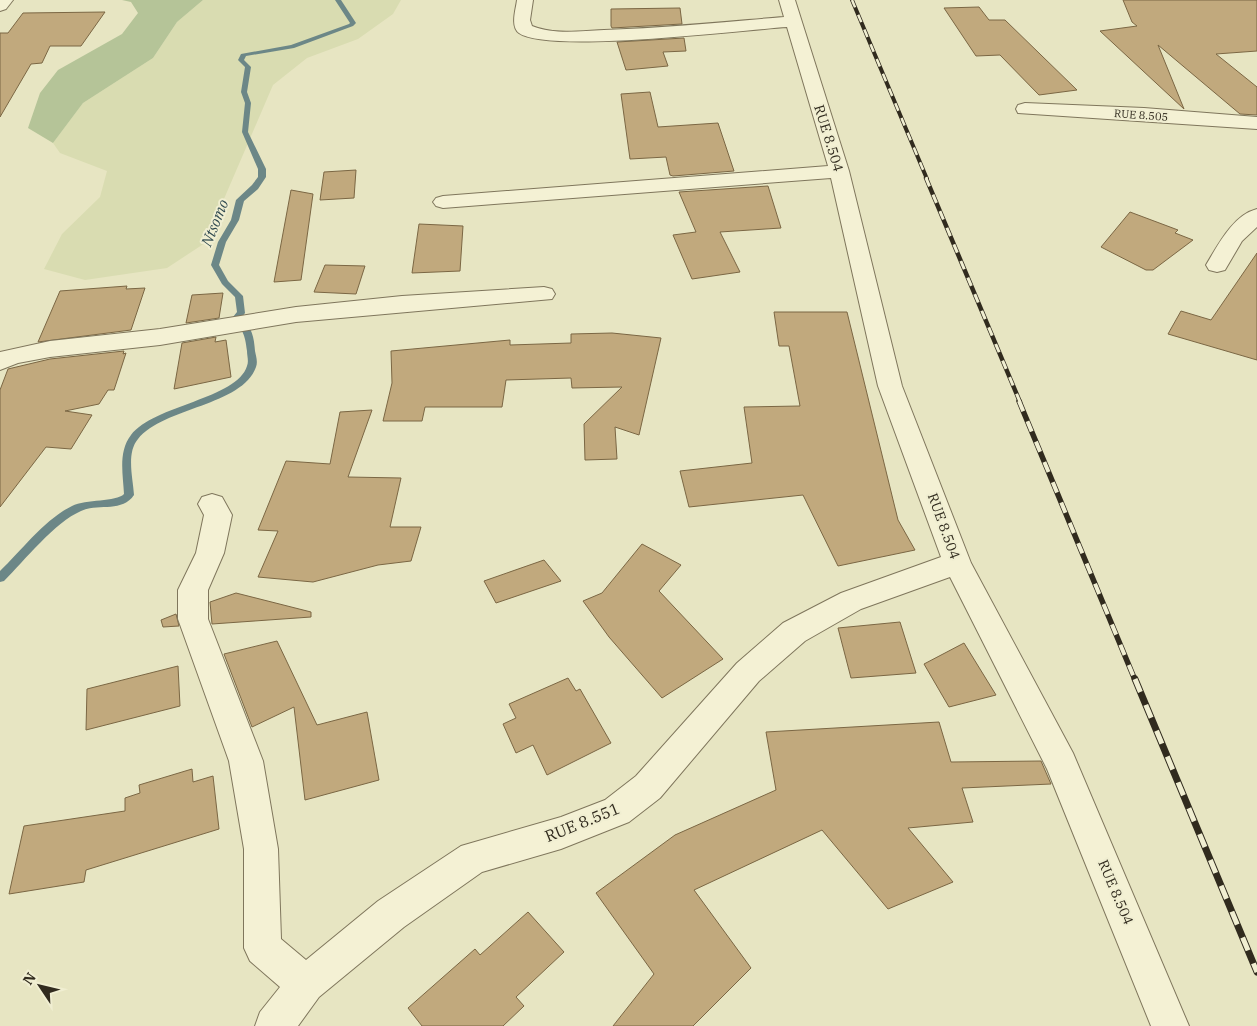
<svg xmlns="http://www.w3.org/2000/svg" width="1257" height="1026" font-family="'IBM Plex Serif',serif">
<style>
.farmland{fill:#d9dcb1}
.green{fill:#b5c498}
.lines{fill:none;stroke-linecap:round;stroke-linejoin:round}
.stream{fill:#6c8787;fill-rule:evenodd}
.building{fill:#c1a97d;stroke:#7b6744}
.minor-casing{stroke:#7f765c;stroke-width:2}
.minor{fill:#f4f1d4;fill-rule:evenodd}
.rail-far3-casing{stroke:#312b1e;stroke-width:4}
.rail-far2-casing{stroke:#312b1e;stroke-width:4.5}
.rail-far1-casing{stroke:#312b1e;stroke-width:5.5}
.rail-casing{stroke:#312b1e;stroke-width:7}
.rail-far3{stroke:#f0eed1;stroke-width:2.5;stroke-dasharray:8;stroke-linecap:butt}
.rail-far2{stroke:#f0eed1;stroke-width:3;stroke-dasharray:9;stroke-linecap:butt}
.rail-far1{stroke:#f0eed1;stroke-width:4;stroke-dasharray:11;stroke-linecap:butt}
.rail{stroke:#f0eed1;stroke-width:5;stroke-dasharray:14;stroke-linecap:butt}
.labels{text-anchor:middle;stroke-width:4;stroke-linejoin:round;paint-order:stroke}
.far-street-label{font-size:11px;fill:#312b1e;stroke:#f0eed1}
.street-label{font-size:14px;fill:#312b1e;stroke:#f0eed1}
.water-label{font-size:15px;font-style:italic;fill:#2f494f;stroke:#f0eed1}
.near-street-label{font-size:16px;fill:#312b1e;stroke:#f0eed1}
</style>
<rect width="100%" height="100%" fill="#e7e5c2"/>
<polygon class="farmland" points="203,0 401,0 393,14 358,39 307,58 273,85 205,243 167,268 85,280 44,269 62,234 100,197 107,171 60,153 53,143 83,103 153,58 177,22"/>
<polygon class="green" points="122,0 203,0 177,22 153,58 83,103 53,143 28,128 40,93 58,70 122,34 138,13 131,2"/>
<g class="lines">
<path class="stream" d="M335 0H341L356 23 353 26 294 48 246 56 244 60 251 67 247 92 251 103 248 132 266 169V177L258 189 244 201 239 220 226 242 219 265 228 281 243 296 245 313 242 317C252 328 254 337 255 351 256 356 258 362 256 367 242 406 164 407 138 439 126 453 133 478 134 495 122 513 98 503 81 511 55 522 24 561 4 581L0 582V571C21 551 45 519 72 506 86 499 116 502 124 494 123 474 118 452 131 435 154 405 237 399 247 366 249 361 247 356 247 351 245 334 243 331 233 317L237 312 235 297 222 284 211 265 218 242 231 220 236 200 252 185 258 177V169L242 132 245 103 241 92 245 67 238 60 241 54 291 45 349 24 350 23Z"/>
</g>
<g class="building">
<polygon points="1123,0 1257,0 1257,51 1216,54 1257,87 1257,115 1240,114 1158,45 1184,109 1100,31 1137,26 1132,22"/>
<polygon points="979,7 989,20 1005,20 1077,90 1039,95 1000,55 976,56 944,8"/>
<polygon points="680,8 682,24 612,28 611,26 611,9"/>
<polygon points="105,12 81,46 50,46 42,63 31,64 0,117 0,33 8,33 23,13"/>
<polygon points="684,38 686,51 663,52 668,66 626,70 617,42"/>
<polygon points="650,92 658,127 718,123 734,171 673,176 670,175 666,157 630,159 621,94"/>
<polygon points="356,170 354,198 320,200 324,172"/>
<polygon points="768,186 781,228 720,232 740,272 692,279 673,235 696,232 679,192"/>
<polygon points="291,190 313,194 301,280 274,282"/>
<polygon points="1130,212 1178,230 1175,233 1193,240 1153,270 1146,270 1101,247"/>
<polygon points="419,224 463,226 460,271 412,273"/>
<polygon points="1257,253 1257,360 1168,334 1181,311 1211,320"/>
<polygon points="325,265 365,266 356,294 314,292"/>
<polygon points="127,286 126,289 145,288 131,330 38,342 60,291"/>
<polygon points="223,293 219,318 186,323 192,295"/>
<polygon points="774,312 847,312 898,520 915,550 838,566 803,495 689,507 680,471 752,463 744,407 800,406 789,346 779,346"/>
<polygon points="612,333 661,338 639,435 615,427 617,459 585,460 584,424 622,387 572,388 571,378 506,380 502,407 425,407 422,421 383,421 392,383 391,351 510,340 510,345 571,343 571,334"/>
<polygon points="216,337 215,342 226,340 231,377 174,389 182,343"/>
<polygon points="124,351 123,354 126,353 114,390 108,390 99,404 65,411 92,415 71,449 46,447 0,507 0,390 8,369 50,359"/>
<polygon points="372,410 348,477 401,478 390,527 421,527 411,561 378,565 313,582 258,577 278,531 258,530 286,461 330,464 340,412"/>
<polygon points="642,544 681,565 659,591 723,659 662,698 609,637 583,601 602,593"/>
<polygon points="544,560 561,581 496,603 484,581"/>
<polygon points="236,593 311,612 311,617 212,624 210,602"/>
<polygon points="176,614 179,626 163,627 161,620"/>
<polygon points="900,622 916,673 851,678 838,628"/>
<polygon points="277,641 317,725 367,712 379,780 305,800 294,707 252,727 224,654"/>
<polygon points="964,643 996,695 949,707 924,664"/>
<polygon points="178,666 180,706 86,730 87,689"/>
<polygon points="568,678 576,691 580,689 611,743 547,775 533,745 516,753 503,724 516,718 509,704"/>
<polygon points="939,722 951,762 1041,761 1051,784 962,788 973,822 908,828 953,882 888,909 822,830 694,890 751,968 693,1026 613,1026 654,974 596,893 675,835 776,790 766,732"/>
<polygon points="192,769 193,782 213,776 219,829 86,870 84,882 9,894 24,826 125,811 125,798 140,793 139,785"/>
<polygon points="528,912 564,952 516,997 524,1006 503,1026 422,1026 408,1008 475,949 480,955"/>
</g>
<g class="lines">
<defs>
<g id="minor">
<polygon points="0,0 13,0 6,9 0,11"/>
<path d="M517 0H533L530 20 532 26C554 35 580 31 604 30 664 28 724 22 784 17L779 0H795L849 171 902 386 971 563 1073 753 1189 1026H1151L1047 769 950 577 861 609 805 641 759 681 660 798 629 822 561 849 482 872 404 927 319 997 298 1026H255L260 1012 280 987 250 961 244 948V849L229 761 178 619V590L196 553 204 515 198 504 202 497 212 494 222 497 232 515 224 553 208 590V619L263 761 278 849 281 939 306 960 378 901 461 846 561 817 605 800 636 776 737 663 783 623 841 593 941 557 878 386 831 178 443 208 436 206 433 202 436 198 443 196 828 166 787 27C742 30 548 54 519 33 510 26 516 9 517 0Z"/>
<polygon points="1025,103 1144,108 1257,117 1257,129 1018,113 1016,109 1018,105"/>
<path d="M1257 209V227L1242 241 1225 270 1217 272 1209 270 1206 265C1218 245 1233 215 1257 209Z"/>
<polygon points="544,287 552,289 555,294 552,299 296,322 160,345 50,357 18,363 0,370 0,352 50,341 160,329 296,307 402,296"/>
</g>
</defs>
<use href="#minor" class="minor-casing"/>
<use href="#minor" class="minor"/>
<defs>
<polyline id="rail-far3" points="852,0 927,179"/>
<polyline id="rail-far2" points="926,178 1020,402"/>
<polyline id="rail-far1" points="1019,401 1135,680"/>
<polyline id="rail" points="1135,679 1257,972"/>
</defs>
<use href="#rail-far3" class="rail-far3-casing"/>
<use href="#rail-far2" class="rail-far2-casing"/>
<use href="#rail-far1" class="rail-far1-casing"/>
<use href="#rail" class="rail-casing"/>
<use href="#rail-far3" class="rail-far3"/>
<use href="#rail-far2" class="rail-far2"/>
<use href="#rail-far1" class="rail-far1"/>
<use href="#rail" class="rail"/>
</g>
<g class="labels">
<g class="far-street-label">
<text transform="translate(1141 115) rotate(4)" y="4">RUE 8.505</text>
</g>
<g class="street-label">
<text transform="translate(829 138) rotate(73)" y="5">RUE 8.504</text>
<text transform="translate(944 526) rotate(70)" y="5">RUE 8.504</text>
<text transform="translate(1116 892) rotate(67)" y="5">RUE 8.504</text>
</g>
<g class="water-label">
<text transform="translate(215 223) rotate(-68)" y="5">Ntsomo</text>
</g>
<g class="near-street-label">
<text transform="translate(582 822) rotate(-22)" y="6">RUE 8.551</text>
</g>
</g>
<g transform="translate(40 986) rotate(305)" stroke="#f0eed1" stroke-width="4" paint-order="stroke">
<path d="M0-4L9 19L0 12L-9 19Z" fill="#312b1e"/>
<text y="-8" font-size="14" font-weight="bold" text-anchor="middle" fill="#312b1e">N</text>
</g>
</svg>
